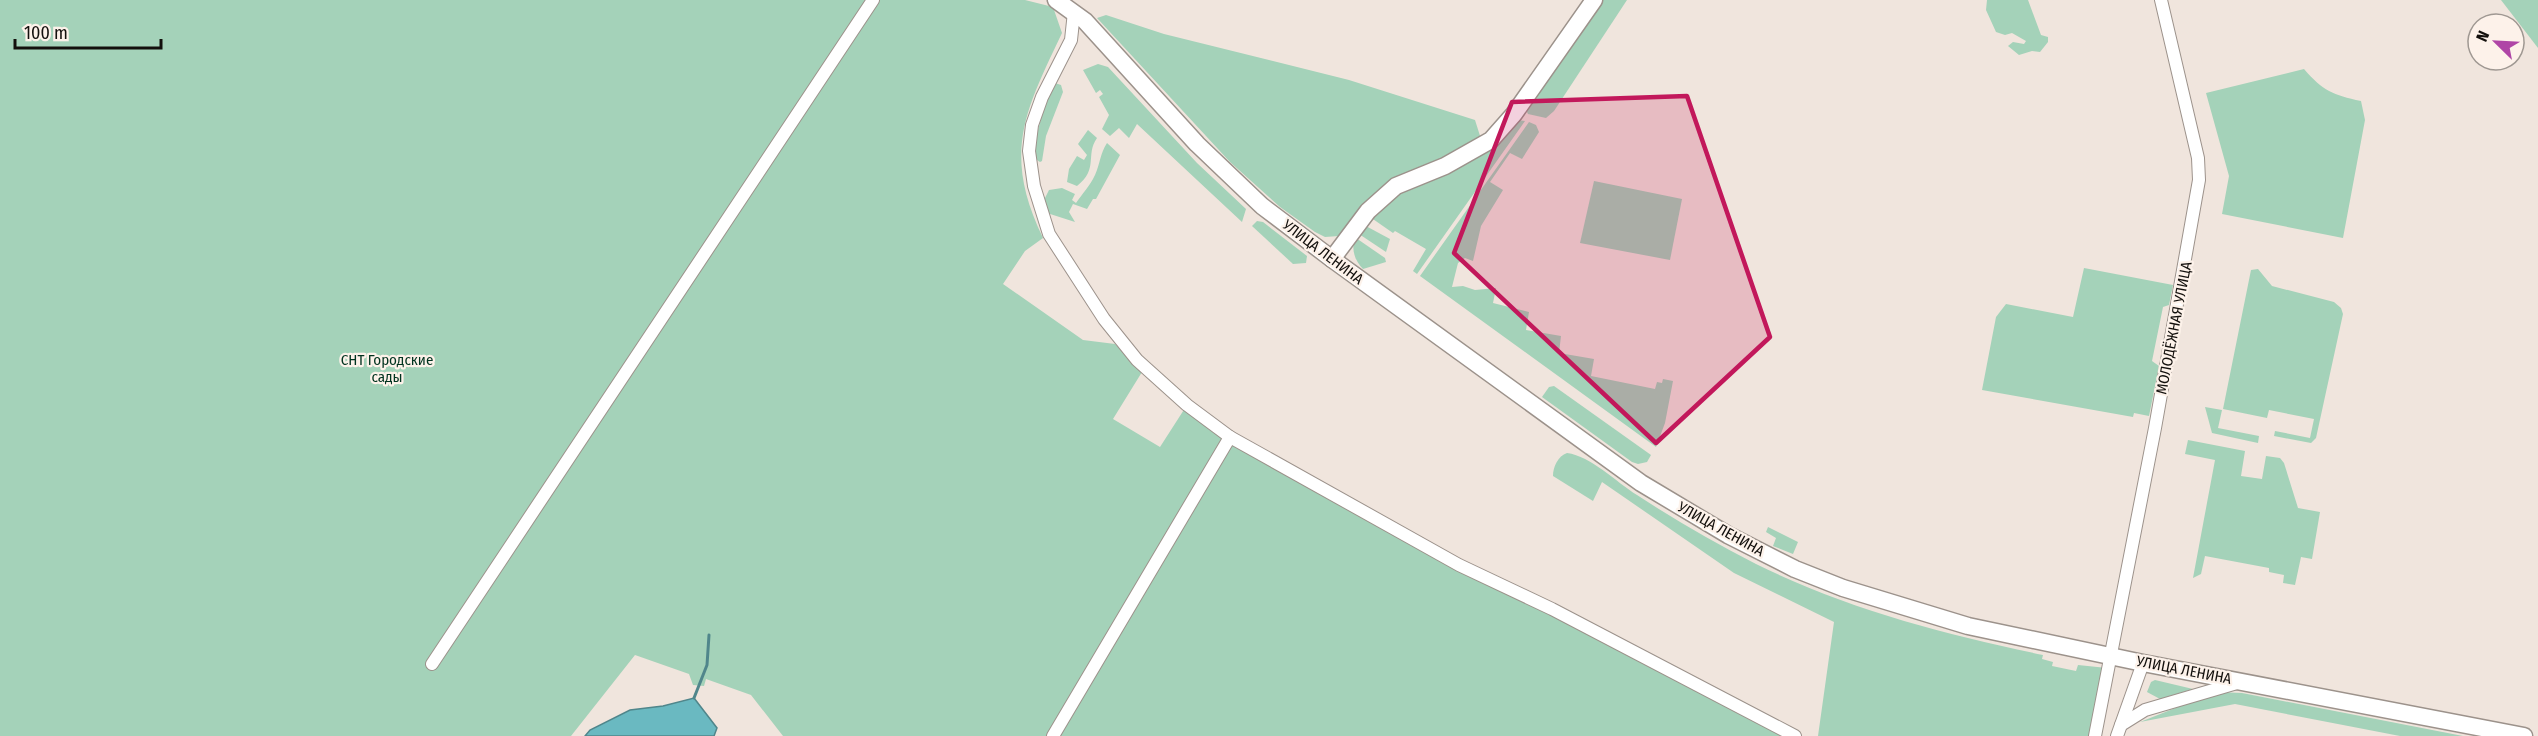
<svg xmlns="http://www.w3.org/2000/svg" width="2538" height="736" font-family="'Fira Sans Condensed',sans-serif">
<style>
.green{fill:#a4d2b9}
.water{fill:#6ab9c1;stroke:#50868b;stroke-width:1.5}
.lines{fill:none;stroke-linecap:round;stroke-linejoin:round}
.stream{stroke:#50868b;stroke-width:3}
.minor-casing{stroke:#9c928b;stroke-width:14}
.secondary-casing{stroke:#9c928b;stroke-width:19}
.minor{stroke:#fff;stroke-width:12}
.secondary{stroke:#fff;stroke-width:16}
.marked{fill:#c2185b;fill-opacity:0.2;stroke:#c2185b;stroke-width:4.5;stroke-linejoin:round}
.labels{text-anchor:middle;stroke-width:4.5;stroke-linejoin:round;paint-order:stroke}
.street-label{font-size:15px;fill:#13100d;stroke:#fdf2ea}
.park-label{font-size:15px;fill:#00331f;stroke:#fdf2ea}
</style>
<rect width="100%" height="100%" fill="#f0e5dd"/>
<g class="green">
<path d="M0 0H1025L1053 7 1062 33C1025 111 1002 153 1043 238L1025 251 1003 284 1083 340 1115 344 1142 372 1113 419 1160 447 1187 405 1347 502 1795 736H783L751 695 706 679 704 686 693 685 689 674 635 655 571 736H0Z"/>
<polygon points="1601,0 1627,0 1554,111 1546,118 1528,114 1526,110"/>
<polygon points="1987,0 2028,0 2041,35 2048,37 2048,42 2040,52 2032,51 2019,55 2008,46 2013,42 2024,44 2026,41 2012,33 2005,35 1996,32 1986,10"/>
<polygon points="2501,0 2538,0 2538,48"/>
<polygon points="1106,15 1164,34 1349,80 1475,120 1481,139 1387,184 1366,201 1339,236 1325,237 1315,232 1280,207 1230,162 1097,18"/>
<polygon points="1098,64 1108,67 1197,163 1246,209 1242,222 1137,124 1129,138 1119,128 1110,136 1102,129 1109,115 1099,97 1103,94 1100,90 1096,93 1083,70"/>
<path d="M2304 69C2323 91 2333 95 2361 101L2365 120 2343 238 2222 214 2229 176 2206 93Z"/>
<path d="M1055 83 1061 85 1063 92 1046 136 1042 161 1040 162 1034 158C1036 130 1043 109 1055 83Z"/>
<polygon points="1517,120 1525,121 1417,274 1413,271 1426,249 1395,231 1393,233 1370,217 1399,192 1477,157 1490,149"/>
<polygon points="1529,122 1536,125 1539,132 1522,159 1510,153 1490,182 1503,190 1481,226 1473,261 1465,258 1458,263 1452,287 1463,286 1475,290 1496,288 1493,303 1529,312 1526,330 1561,336 1559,353 1594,359 1591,376 1655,389 1657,382 1662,383 1663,379 1673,381 1665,423 1656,447 1420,276"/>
<path d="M1088 130 1097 138C1085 155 1099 169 1077 186L1067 182 1069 169 1077 156 1084 160 1087 155 1078 144Z"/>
<path d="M1107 143 1120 155 1096 199H1093L1087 209 1073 204 1069 212 1075 222 1047 213 1044 200 1049 190 1062 188 1075 194 1072 200 1076 203C1082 194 1090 186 1095 175 1100 164 1100 154 1107 143Z"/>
<polygon points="1594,181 1682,199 1670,260 1580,243"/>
<polygon points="1257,221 1263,222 1307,256 1306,263 1293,264 1252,226"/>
<polygon points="1364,225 1390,239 1386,252 1359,234"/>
<path d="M1356 238 1385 258 1386 262 1363 269C1355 261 1350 248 1356 238Z"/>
<polygon points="2084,268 2173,285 2169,305 2163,307 2152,361 2159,366 2149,416 2134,413 2133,417 1982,390 1996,317 2006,304 2073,317"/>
<polygon points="2258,269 2272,286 2334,302 2341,308 2343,314 2316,438 2311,443 2274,436 2275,431 2310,438 2314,419 2269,410 2267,418 2223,409 2251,270"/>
<polygon points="1554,386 1651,455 1647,462 1638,464 1632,462 1542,397 1549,387"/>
<polygon points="2205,407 2222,410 2218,428 2259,436 2258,443 2212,433"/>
<polygon points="2188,440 2245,451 2241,476 2262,479 2266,456 2280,458 2284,463 2298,508 2320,512 2312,559 2301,557 2295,585 2283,583 2284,575 2269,572 2269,568 2205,556 2201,574 2193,578 2215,460 2185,454"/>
<path d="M1567 453C1591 456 1616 482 1637 495 1675 520 1715 543 1756 564 1847 609 1943 634 2043 655L2042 659 2053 662 2052 666 2076 671 2078 665 2107 668 2095 736H1818L1834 622 1734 573 1602 482 1593 501 1553 476C1553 467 1558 456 1567 453Z"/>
<polygon points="1768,527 1798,542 1793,554 1773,546 1776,538 1766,532"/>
<polygon points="2155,680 2193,689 2160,699 2147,692 2151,682"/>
<polygon points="2216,692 2242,693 2463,736 2400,736 2235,704 2140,722"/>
</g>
<polygon class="water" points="694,698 717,728 714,736 585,736 590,730 630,710 663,706"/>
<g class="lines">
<polyline class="stream" points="694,698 707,665 709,635"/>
<defs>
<g id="minor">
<polyline points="1074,12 1071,40 1042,97 1032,125 1029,151 1034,186 1049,234 1104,319 1137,360 1187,405 1230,437 1459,565 1552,609 1795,736"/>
<polyline points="432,664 873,0"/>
<polyline points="2121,725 2145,710 2237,683"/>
<polyline points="1053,736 1230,437"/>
<polyline points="2095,736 2155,428 2199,180 2198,158 2161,0"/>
<polyline points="2117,736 2143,663"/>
</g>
<g id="secondary">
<polyline points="1056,0 1085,21 1197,144 1262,206 1332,259 1641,483 1728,535 1795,569 1843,588 1968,626 2143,663 2524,736"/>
<polyline points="1332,259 1368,211 1396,186 1445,166 1491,140 1514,114 1594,0"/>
</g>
</defs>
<use href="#minor" class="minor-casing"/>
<use href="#secondary" class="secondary-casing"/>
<use href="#minor" class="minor"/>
<use href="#secondary" class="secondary"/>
</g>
<path class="marked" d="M1687 96 1770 337 1656 443 1454 253 1512 102Z"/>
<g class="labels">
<g class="street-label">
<text transform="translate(1323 252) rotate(37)" y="5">УЛИЦА ЛЕНИНА</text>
<text transform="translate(2174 328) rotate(-79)" y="5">МОЛОДЁЖНАЯ УЛИЦА</text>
<text transform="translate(1721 529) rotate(29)" y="5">УЛИЦА ЛЕНИНА</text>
<text transform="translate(2184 670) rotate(11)" y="5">УЛИЦА ЛЕНИНА</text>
</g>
<g class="park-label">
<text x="387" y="365">СНТ Городские<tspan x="387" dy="17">сады</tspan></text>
</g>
</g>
<g transform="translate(2496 42) rotate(294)"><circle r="28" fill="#fdf2ea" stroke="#9f9892" stroke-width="1.5"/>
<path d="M0-4.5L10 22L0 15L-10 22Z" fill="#af45a6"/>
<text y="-9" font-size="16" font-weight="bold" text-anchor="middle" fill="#13100d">N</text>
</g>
<path d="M15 39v9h146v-9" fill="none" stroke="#13100d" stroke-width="3"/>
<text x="24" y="39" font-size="18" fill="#13100d" stroke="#fdf2ea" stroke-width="4.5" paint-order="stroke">100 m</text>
</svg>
